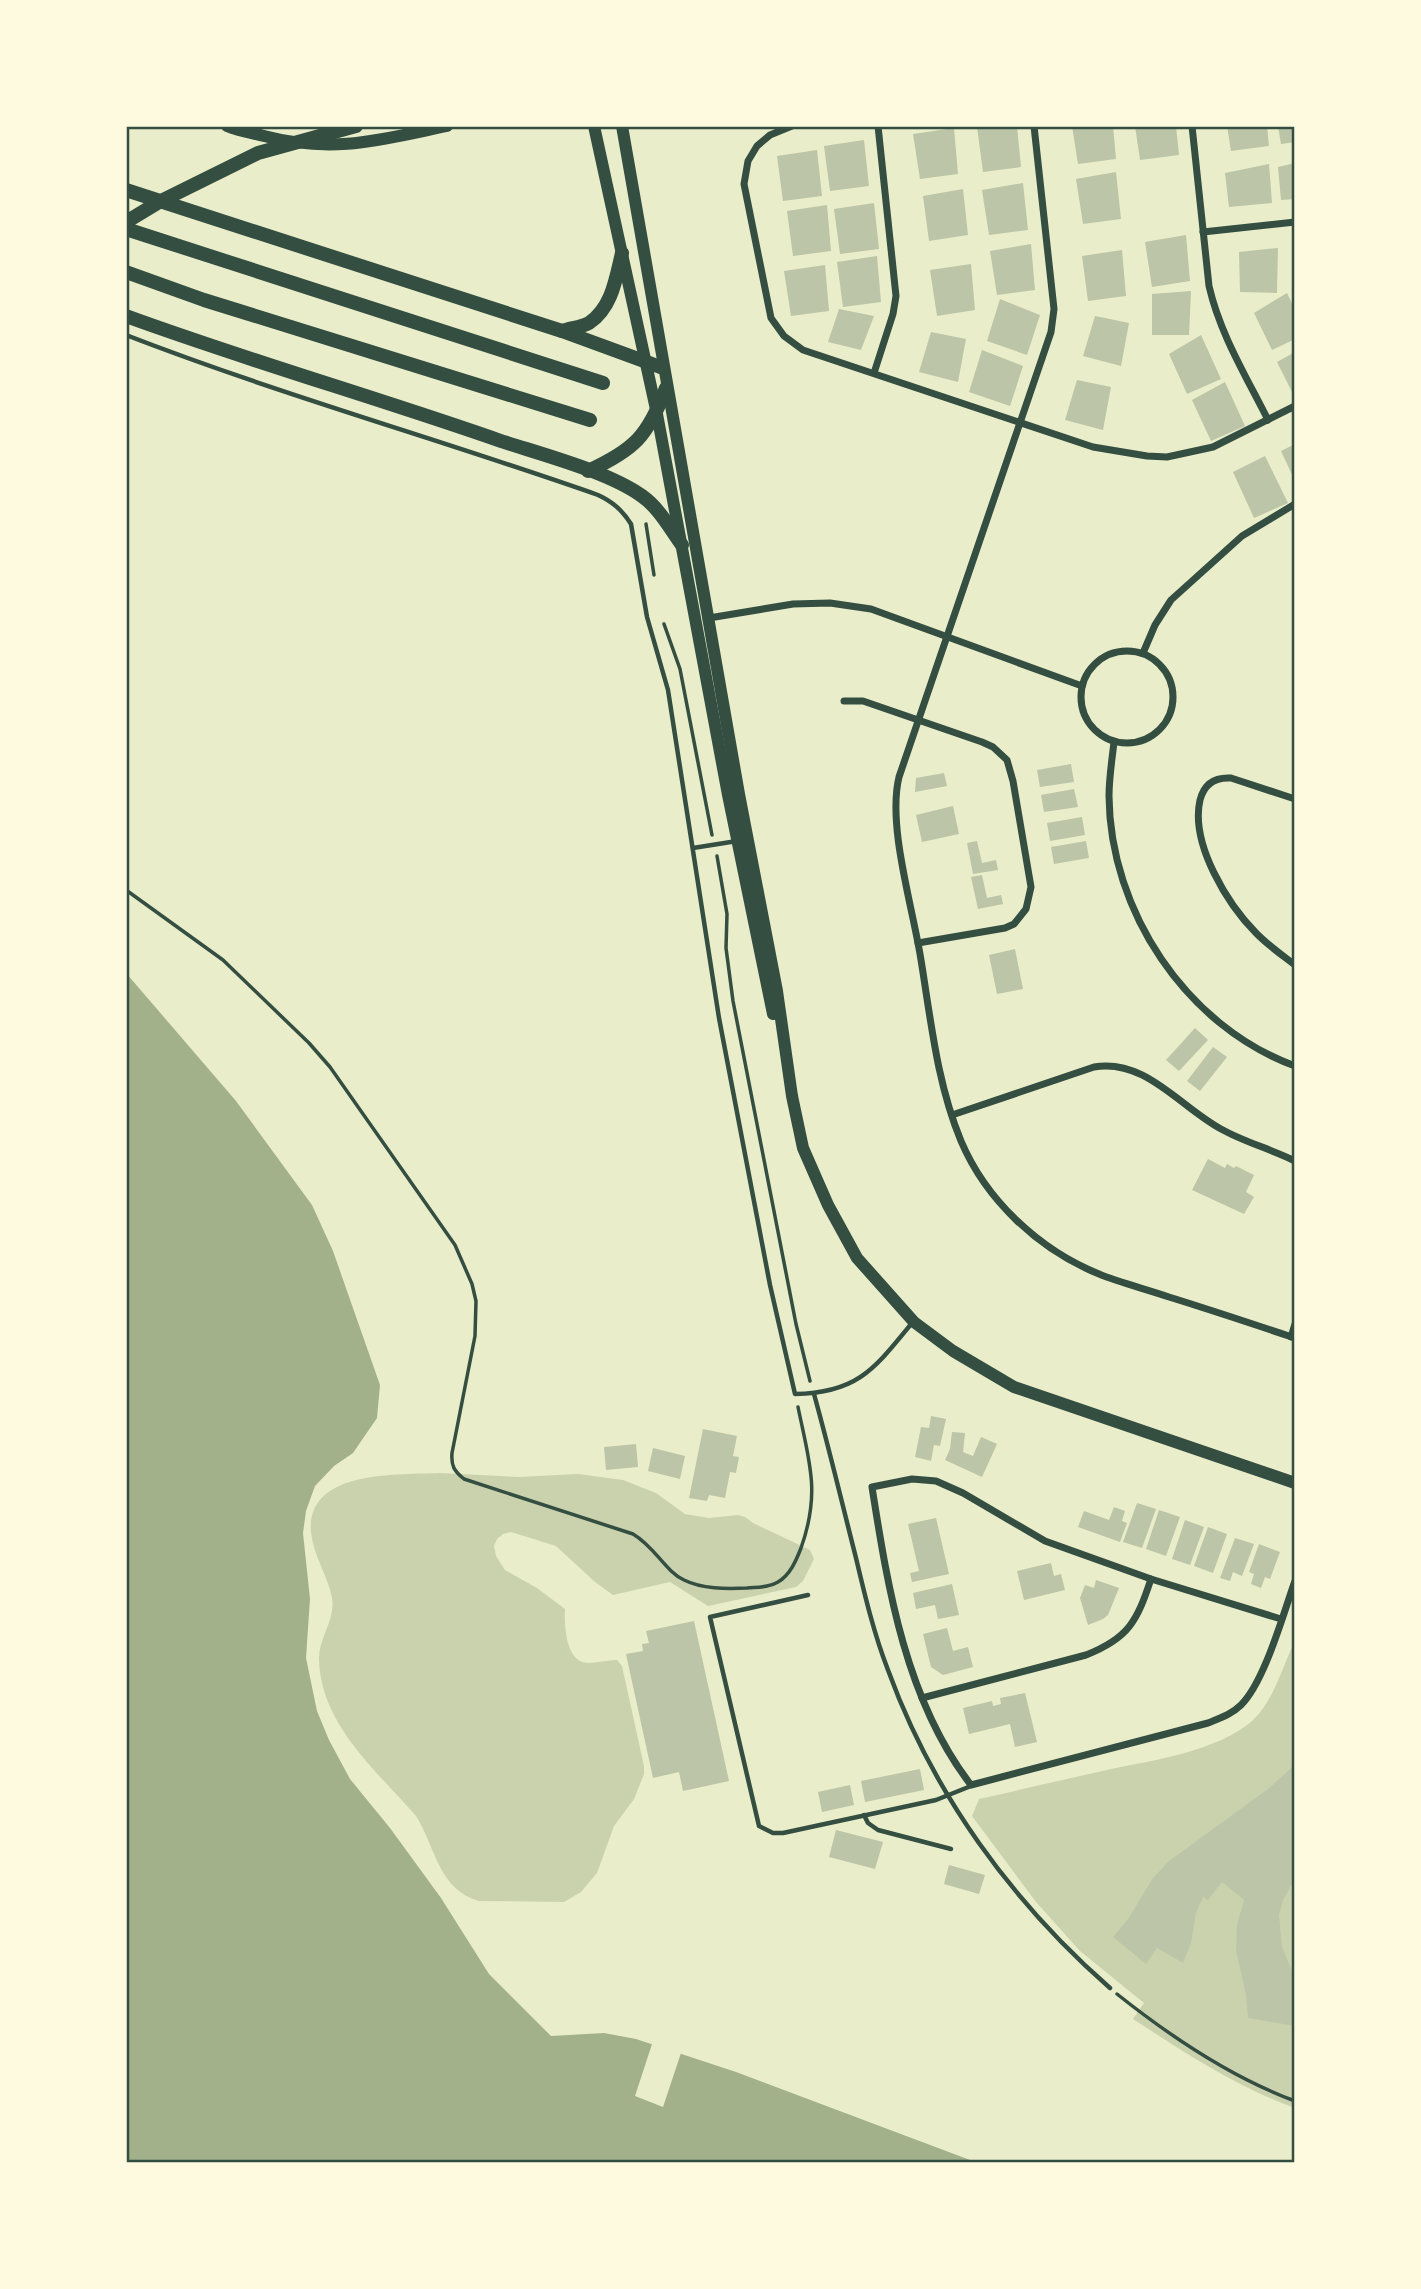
<svg xmlns="http://www.w3.org/2000/svg" width="1421" height="2289" font-family="Figtree,sans-serif">
<style>
.green{fill:#cad2ad}
.water{fill:#a3b18a}
.pier{fill:#e9edc9}
.building{fill:#bcc5a7}
.lines{fill:none;stroke-linecap:round;stroke-linejoin:round}
.path{stroke:#344e41;stroke-width:3.5}
.service{stroke:#344e41;stroke-width:4.5}
.minor{stroke:#344e41;stroke-width:7}
.secondary{stroke:#344e41;stroke-width:12}
.trunk{stroke:#344e41;stroke-width:14}
.neatline{fill:none;stroke:#344e41;stroke-width:2.5}
</style>
<rect width="100%" height="100%" fill="#e9edc9"/>
<g class="green">
<path d="M440 1473 518 1477 578 1474 623 1480 656 1493 685 1514 709 1518 738 1515 745 1517 753 1523 810 1550 814 1559 803 1581 796 1587 708 1606 670 1582 613 1595 595 1582 556 1546 511 1532 503 1534 497 1539 494 1546 496 1556 505 1570 537 1588 565 1609C564 1626 566 1663 588 1663 598 1663 607 1660 617 1660L622 1666 644 1766V1774L634 1799 614 1826 597 1873 581 1892 564 1902 479 1901C438 1889 436 1848 416 1816 376 1770 321 1725 319 1660 318 1638 336 1620 332 1598 328 1576 313 1555 311 1532 306 1469 399 1475 440 1473Z"/>
<path d="M1295 1641V2108C1237 2087 1185 2053 1133 2019L1144 2003 1080 1951 1036 1902 972 1816 979 1799C1023 1789 1067 1779 1111 1769 1155 1760 1217 1751 1252 1721 1275 1699 1281 1669 1295 1641Z"/>
</g>
<polygon class="water" points="126,973 236,1101 312,1205 333,1251 380,1385 377,1418 353,1453 334,1466 315,1486 306,1511 303,1533 310,1599 306,1658 317,1711 329,1740 350,1779 390,1828 441,1898 489,1974 551,2036 604,2033 636,2039 736,2072 978,2163 126,2163"/>
<polygon class="pier" points="653,2041 682,2050 663,2107 635,2096"/>
<g class="building">
<polygon points="984,126 1017,126 1021,167 983,172 977,127"/>
<polygon points="1072,126 1113,126 1116,159 1078,164"/>
<polygon points="1135,126 1176,126 1179,155 1140,160"/>
<polygon points="1227,126 1267,126 1269,146 1231,151"/>
<polygon points="1278,126 1295,126 1295,142 1281,144"/>
<polygon points="954,128 958,174 920,179 913,134"/>
<polygon points="864,140 869,186 830,191 824,146"/>
<polygon points="817,150 822,196 783,201 777,156"/>
<polygon points="1295,163 1295,199 1281,200 1278,167"/>
<polygon points="1269,164 1272,203 1229,207 1225,173"/>
<polygon points="1116,172 1121,219 1083,224 1076,179"/>
<polygon points="1023,183 1028,230 989,235 982,190"/>
<polygon points="963,189 968,235 929,241 923,196"/>
<polygon points="874,203 879,249 840,254 834,209"/>
<polygon points="827,205 831,251 793,256 787,211"/>
<polygon points="1186,235 1190,281 1152,287 1145,242"/>
<polygon points="1031,244 1035,290 997,295 990,251"/>
<polygon points="1278,248 1277,293 1240,292 1239,252"/>
<polygon points="1122,250 1126,296 1088,301 1082,256"/>
<polygon points="877,256 881,302 843,307 837,262"/>
<polygon points="971,264 975,310 937,316 930,270"/>
<polygon points="825,265 829,311 791,316 784,271"/>
<polygon points="1191,291 1189,335 1152,335 1152,294"/>
<polygon points="1287,293 1295,310 1295,339 1272,350 1254,313"/>
<polygon points="1000,299 1040,315 1027,355 987,341"/>
<polygon points="839,309 874,316 861,350 828,342"/>
<polygon points="1095,316 1129,323 1121,366 1083,356"/>
<polygon points="931,332 966,339 958,382 919,372"/>
<polygon points="1201,335 1221,379 1187,394 1169,354"/>
<polygon points="982,350 1023,366 1010,406 969,392"/>
<polygon points="1295,352 1295,398 1277,362"/>
<polygon points="1077,380 1111,387 1103,430 1065,420"/>
<polygon points="1225,382 1245,426 1211,441 1192,400"/>
<polygon points="1295,444 1295,481 1281,451"/>
<polygon points="1265,456 1288,503 1254,518 1233,472"/>
<polygon points="1071,764 1074,782 1040,787 1037,770"/>
<polygon points="944,773 947,786 915,792 916,778"/>
<polygon points="1074,789 1078,807 1044,812 1041,795"/>
<polygon points="953,806 959,834 922,842 916,815"/>
<polygon points="1082,817 1085,835 1050,841 1047,823"/>
<polygon points="977,841 982,863 996,860 998,870 973,874 967,843"/>
<polygon points="1086,841 1089,858 1054,864 1051,847"/>
<polygon points="982,875 987,898 1001,895 1003,904 978,909 971,877"/>
<polygon points="1015,949 1023,989 997,994 989,955"/>
<polygon points="1195,1028 1208,1040 1179,1071 1166,1060"/>
<polygon points="1213,1047 1227,1057 1200,1091 1187,1081"/>
<polygon points="1208,1159 1225,1168 1227,1164 1234,1168 1236,1166 1254,1175 1246,1192 1254,1197 1244,1214 1192,1190"/>
<polygon points="931,1416 946,1419 940,1446 934,1445 931,1461 915,1457 921,1427 929,1428"/>
<polygon points="703,1429 737,1436 733,1456 739,1457 736,1473 730,1472 725,1498 709,1495 707,1501 689,1498"/>
<polygon points="952,1432 965,1433 963,1452 973,1456 981,1437 997,1444 982,1477 945,1460 950,1449"/>
<polygon points="636,1444 638,1467 606,1470 604,1447"/>
<polygon points="653,1448 685,1456 680,1479 648,1471"/>
<polygon points="1137,1503 1156,1509 1142,1548 1123,1542"/>
<polygon points="1114,1507 1125,1511 1122,1521 1127,1523 1120,1542 1078,1527 1084,1511 1109,1520"/>
<polygon points="1159,1510 1180,1517 1166,1556 1146,1549"/>
<polygon points="936,1518 949,1574 912,1582 910,1573 919,1571 908,1524"/>
<polygon points="1185,1520 1204,1527 1190,1565 1172,1559"/>
<polygon points="1208,1527 1227,1534 1213,1573 1194,1566"/>
<polygon points="1235,1538 1254,1544 1242,1576 1233,1572 1230,1581 1220,1578"/>
<polygon points="1259,1544 1280,1552 1270,1579 1265,1577 1261,1588 1251,1584 1254,1574 1249,1572"/>
<polygon points="1051,1563 1054,1576 1061,1574 1065,1590 1024,1600 1017,1571"/>
<polygon points="1096,1580 1119,1588 1108,1615 1103,1619 1088,1625 1080,1598 1085,1585 1094,1588"/>
<polygon points="952,1584 959,1615 938,1619 935,1605 916,1609 913,1593"/>
<polygon points="694,1621 729,1781 683,1791 679,1772 653,1778 626,1654 643,1651 642,1644 649,1643 646,1631"/>
<polygon points="947,1628 953,1651 968,1647 973,1667 943,1675 931,1667 923,1634"/>
<polygon points="1025,1693 1037,1742 1015,1747 1010,1724 969,1734 963,1708 992,1701 993,1706 1001,1704 1000,1698"/>
<polygon points="1295,1762 1295,1879 1283,1900 1279,1915 1282,1947 1295,1978 1295,2026 1248,2018 1246,1995 1236,1950 1237,1925 1244,1900 1222,1882 1208,1900 1203,1897 1196,1913 1191,1943 1183,1963 1157,1948 1146,1964 1113,1937 1128,1919 1153,1878 1169,1861 1268,1789 1290,1769"/>
<polygon points="920,1769 924,1790 865,1802 861,1781"/>
<polygon points="850,1785 854,1805 822,1812 818,1792"/>
<polygon points="836,1830 883,1842 875,1869 829,1857"/>
<polygon points="949,1865 985,1875 979,1894 944,1884"/>
</g>
<g class="lines">
<g class="path">
<polyline points="646,524 654,575"/>
<polyline points="664,624 680,669 712,835"/>
<polyline points="717,856 727,914 726,948 733,1001 796,1324 810,1381"/>
<path d="M126 890 223 960 309 1043 330 1067 455 1245 472 1284 476 1301 475 1336 452 1453C451 1466 454 1471 464 1479L633 1534C655 1547 666 1572 684 1580 702 1589 726 1589 747 1588 757 1587 768 1588 778 1582 790 1575 796 1561 801 1548 821 1492 809 1461 798 1407"/>
<path d="M1117 1994C1171 2037 1230 2077 1295 2101"/>
</g>
<g class="service">
<path d="M126 335C281 395 442 440 598 495 613 502 622 510 631 524L647 617 668 690 719 1018 770 1285 795 1394C858 1393 875 1368 912 1323"/>
<polyline points="693,848 737,841"/>
<path d="M814 1394C829 1448 842 1503 856 1558 865 1596 874 1634 888 1670 933 1794 1012 1902 1110 1988"/>
<polyline points="808,1595 710,1617 759,1826 773,1833 783,1833 936,1800 971,1786"/>
<polyline points="864,1815 868,1823 878,1830 951,1849"/>
</g>
<g class="minor">
<polyline points="792,126 770,135 757,146 748,161 744,184 771,318 784,336 803,350 1093,447 1147,456 1167,457 1213,447 1295,406"/>
<path d="M1034 126 1054 309 1051 332 899 777C887 826 913 908 921 960 931 1021 937 1083 961 1141 986 1200 1039 1250 1099 1274 1121 1283 1146 1289 1169 1297 1211 1310 1253 1324 1295 1338"/>
<path d="M1192 126 1209 286C1220 334 1246 376 1268 420"/>
<polyline points="1203,232 1295,222"/>
<polyline points="874,373 893,314 896,296 878,126"/>
<polyline points="709,618 793,604 830,603 871,609 1082,686"/>
<circle cx="1127" cy="697" r="46"/>
<polyline points="1143,653 1155,625 1171,600 1242,536 1295,504"/>
<polyline points="844,701 863,701 982,742 993,747 1007,760 1013,781 1031,887 1026,909 1014,924 1005,928 918,943"/>
<path d="M1114 742C1112 760 1109 778 1109 796 1110 911 1186 1026 1295 1066"/>
<path d="M1295 799 1231 778C1215 777 1204 784 1200 800 1190 844 1228 905 1257 934 1269 946 1282 955 1295 965"/>
<path d="M952 1115 1094 1067C1145 1058 1180 1107 1221 1129 1244 1142 1271 1149 1295 1161"/>
<polyline points="1291,1337 1295,1324"/>
<path d="M1281 1619 1151 1579 1045 1541 963 1493 936 1481 912 1479 872 1487C888 1589 906 1701 971 1785L1208 1723C1220 1718 1232 1714 1241 1705 1265 1681 1283 1614 1295 1581"/>
<path d="M922 1698 1086 1655C1129 1638 1137 1621 1151 1579"/>
</g>
<g class="secondary">
<path d="M227 126C239 131 252 133 264 136 333 154 380 140 447 126"/>
<polyline points="594,126 657,414 728,795 773,1014"/>
<polyline points="622,126 739,794 777,991 792,1096 803,1148 828,1205 857,1258 914,1322 953,1351 1014,1387 1295,1483"/>
</g>
<g class="trunk">
<polyline points="126,190 562,331 663,368"/>
<polyline points="126,222 159,202 258,153 356,126"/>
<polyline points="126,229 603,383"/>
<polyline points="126,272 204,300 590,420"/>
<path d="M126 316C249 361 375 397 498 440 540 454 607 471 642 496 659 508 669 527 682 545"/>
<path d="M562 331C571 328 582 327 589 323 612 308 616 278 622 253"/>
<path d="M588 471C634 450 648 436 666 388"/>
</g>
</g>
<rect width="1421" height="2289" fill="none" stroke="#fefae0" stroke-width="256"/>
<rect x="128" y="128" width="1165" height="2033" class="neatline"/>
</svg>
